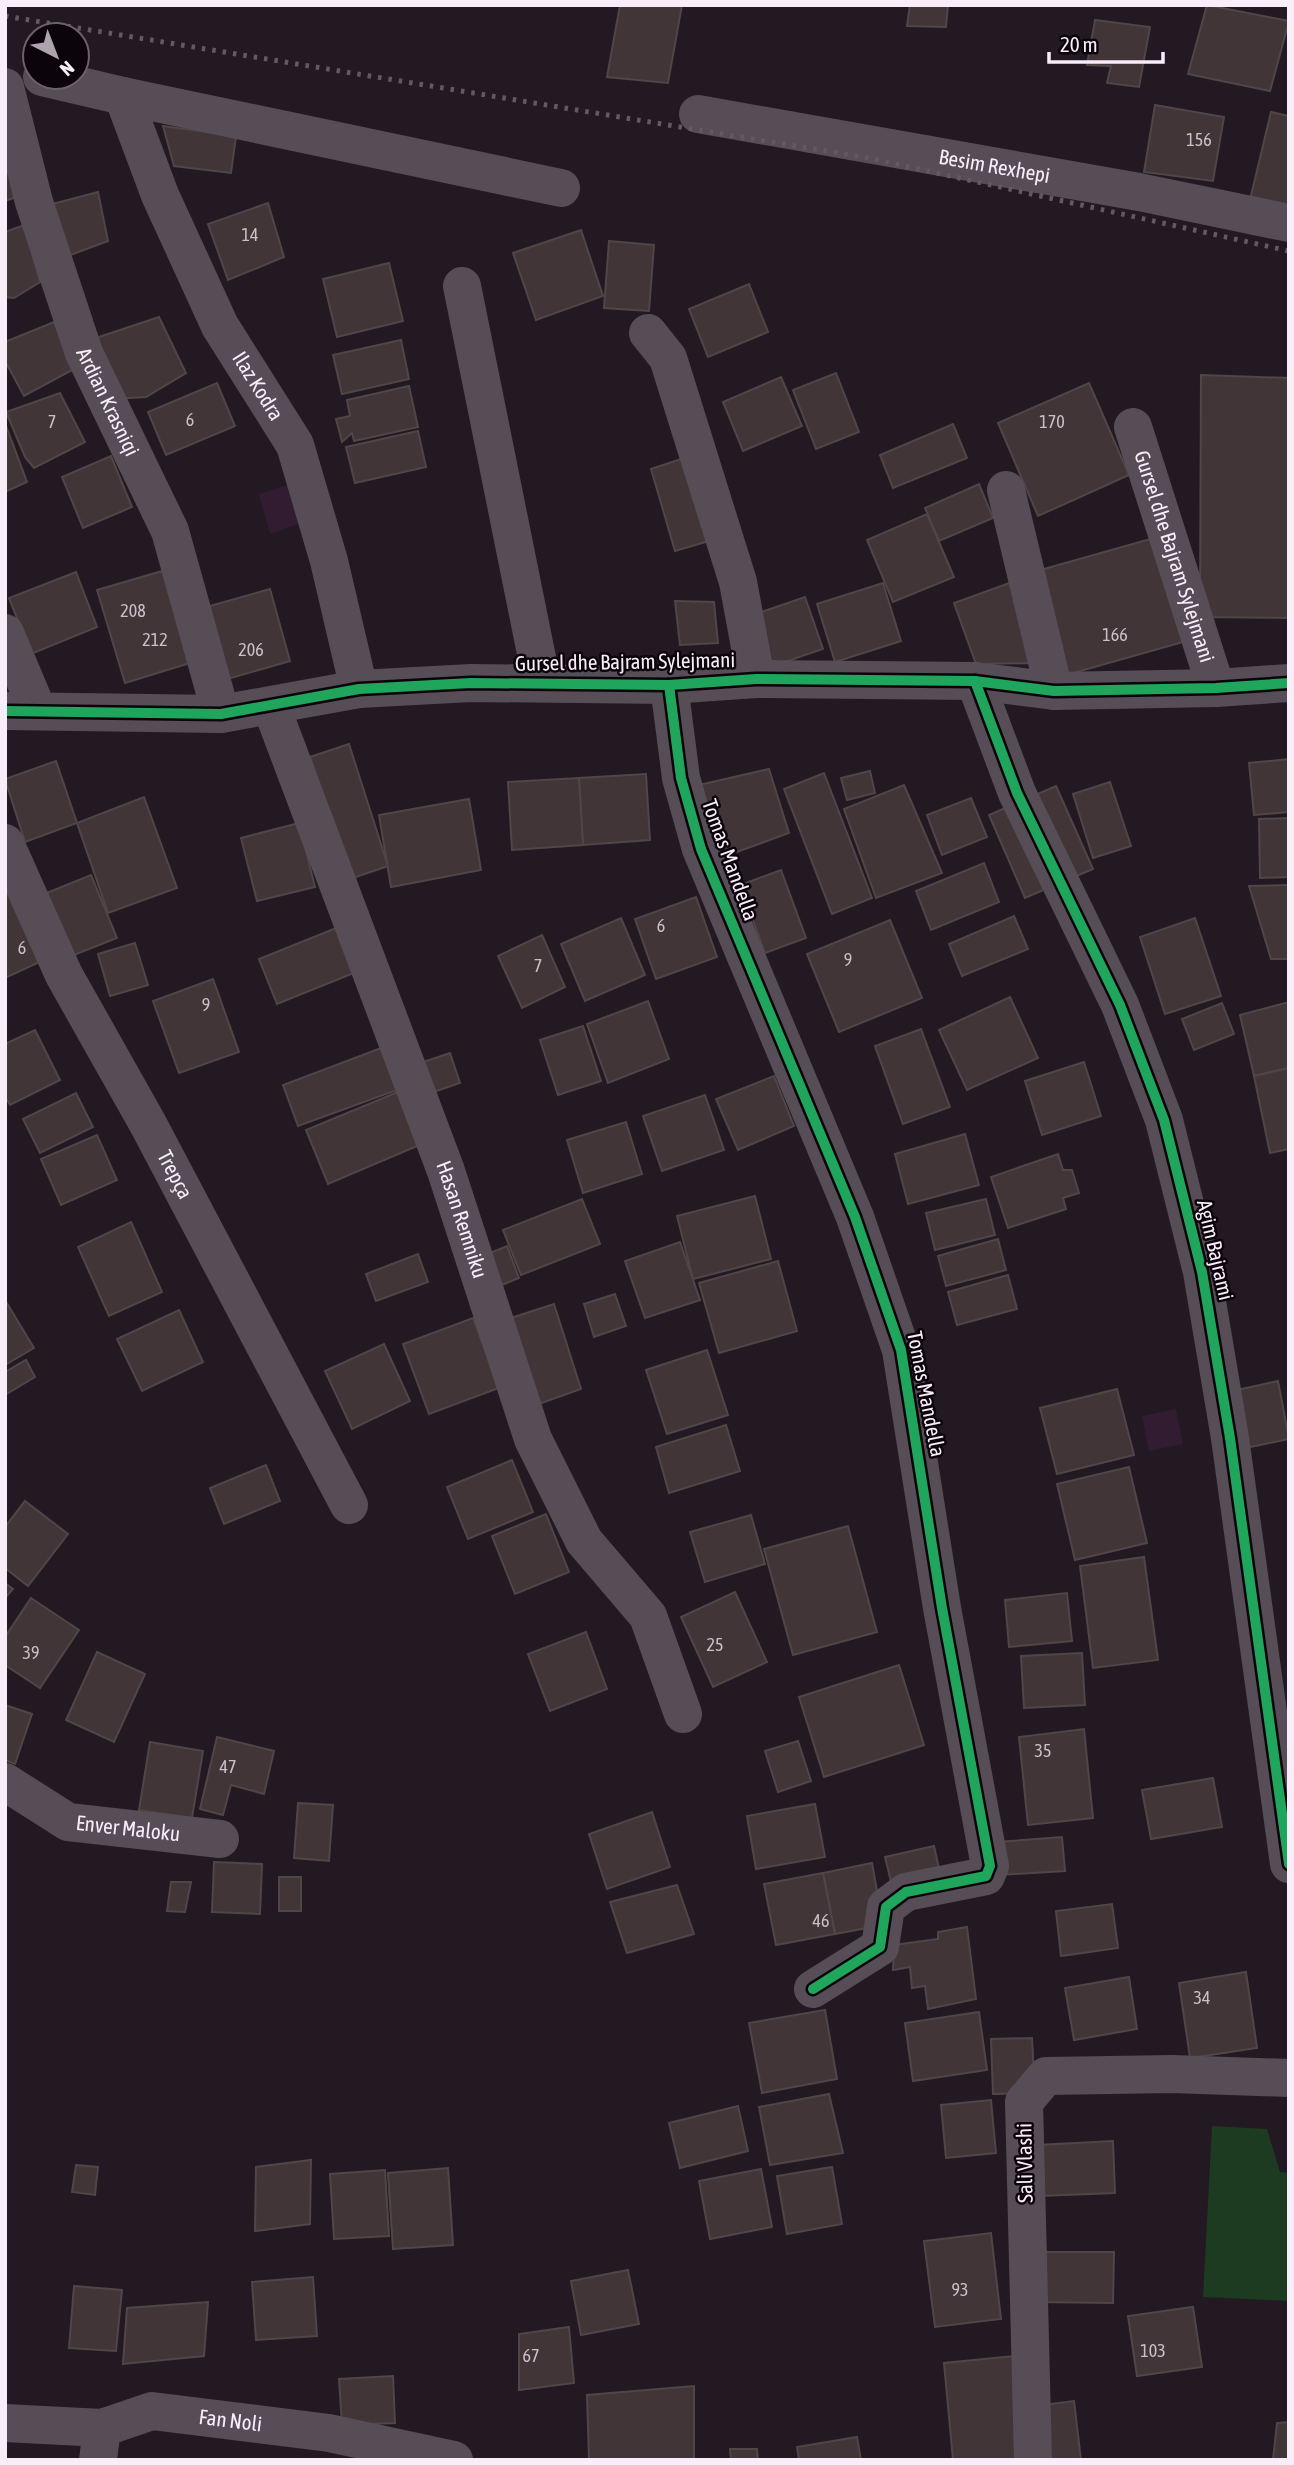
<svg xmlns="http://www.w3.org/2000/svg" width="1294" height="2465" font-family="'Asap Condensed',sans-serif">
<style>
.built{fill:#311c32}
.green{fill:#1d3b20}
.building{fill:#423537;stroke:#504647;stroke-width:2}
.lines{fill:none;stroke-linecap:round;stroke-linejoin:round}
.minor{stroke:#564d56;stroke-width:38}
.rail{stroke:#625a62;stroke-width:5;stroke-dasharray:3.5 7;stroke-linecap:butt}
.cycleway-casing{stroke:#0b050b;stroke-width:15}
.cycleway{stroke:#20a55d;stroke-width:10}
.labels{text-anchor:middle;stroke-width:5;stroke-linejoin:round;paint-order:stroke}
.number-label{font-size:18px;fill:#ccbfc9}
.street-label{font-size:21px;fill:#faedfa;stroke:#0b050b}
</style>
<rect width="100%" height="100%" fill="#231923"/>
<g class="built">
<polygon points="292,484 307,521 270,534 259,494"/>
<polygon points="1176,1409 1183,1444 1149,1451 1142,1416"/>
</g>
<polygon class="green" points="1212,2126 1267,2129 1280,2172 1289,2173 1289,2301 1203,2297"/>
<g class="building">
<polygon points="620,5 682,5 668,83 607,77"/>
<polygon points="910,5 948,5 946,27 907,26"/>
<polygon points="1207,5 1289,21 1270,91 1188,74"/>
<polygon points="1095,20 1150,27 1139,87 1107,83 1111,66 1087,65"/>
<polygon points="1155,105 1224,117 1213,181 1144,172"/>
<polygon points="1271,112 1289,116 1289,213 1249,204"/>
<polygon points="163,126 236,136 231,173 174,166"/>
<polygon points="5,140 19,196 5,201"/>
<polygon points="98,192 108,241 65,257 45,206"/>
<polygon points="268,203 284,257 228,280 208,224"/>
<polygon points="24,225 40,282 14,298 5,297 5,232"/>
<polygon points="581,230 603,296 536,320 513,253"/>
<polygon points="609,241 654,245 649,311 604,308"/>
<polygon points="389,263 403,321 337,337 323,279"/>
<polygon points="749,284 768,332 708,357 689,309"/>
<polygon points="159,317 186,373 146,397 115,399 96,338"/>
<polygon points="54,322 74,369 24,396 5,361 5,342"/>
<polygon points="401,340 409,379 342,394 333,355"/>
<polygon points="836,373 859,432 816,449 793,390"/>
<polygon points="1201,375 1289,378 1289,618 1200,617"/>
<polygon points="781,377 802,426 743,451 723,402"/>
<polygon points="217,383 235,426 166,455 148,412"/>
<polygon points="1089,383 1129,475 1038,516 998,423"/>
<polygon points="409,386 418,427 354,441 352,433 342,442 336,419 350,416 347,400"/>
<polygon points="60,393 85,442 34,468 25,457 6,412"/>
<polygon points="5,423 27,482 5,492"/>
<polygon points="953,424 967,458 893,488 880,455"/>
<polygon points="418,431 426,467 355,483 346,447"/>
<polygon points="111,456 132,507 83,528 62,477"/>
<polygon points="684,458 709,541 675,551 651,469"/>
<polygon points="979,484 993,518 939,541 925,508"/>
<polygon points="927,514 954,577 893,602 867,540"/>
<polygon points="1161,536 1190,640 1059,677 1030,573"/>
<polygon points="162,571 190,663 125,683 97,590"/>
<polygon points="76,572 97,627 31,654 9,598"/>
<polygon points="1012,582 1040,663 976,664 954,603"/>
<polygon points="883,583 901,641 835,662 817,604"/>
<polygon points="270,589 290,661 224,680 203,608"/>
<polygon points="805,597 823,649 773,666 756,614"/>
<polygon points="675,601 714,602 718,643 680,645"/>
<polygon points="349,744 388,866 350,879 310,757"/>
<polygon points="1289,759 1289,812 1254,815 1249,763"/>
<polygon points="56,761 77,823 25,842 5,779"/>
<polygon points="769,769 789,833 723,857 699,785"/>
<polygon points="870,771 875,793 847,800 841,778"/>
<polygon points="824,773 872,898 832,914 784,789"/>
<polygon points="646,774 650,840 583,845 579,778"/>
<polygon points="579,778 583,845 512,850 508,782"/>
<polygon points="1110,782 1131,846 1093,858 1073,794"/>
<polygon points="904,785 942,873 876,898 844,809"/>
<polygon points="1056,786 1093,869 1025,898 989,815"/>
<polygon points="144,797 177,888 108,913 77,823"/>
<polygon points="971,798 987,837 942,855 927,815"/>
<polygon points="469,799 481,870 391,887 379,815"/>
<polygon points="1289,818 1289,877 1260,878 1259,819"/>
<polygon points="299,823 315,887 257,901 241,838"/>
<polygon points="984,863 999,902 931,930 916,891"/>
<polygon points="781,870 806,938 765,953 740,885"/>
<polygon points="91,875 117,938 69,957 44,894"/>
<polygon points="1289,885 1289,959 1271,959 1249,886"/>
<polygon points="11,892 44,960 5,978 5,895"/>
<polygon points="696,897 717,957 656,979 635,919"/>
<polygon points="1014,916 1028,949 962,976 949,944"/>
<polygon points="621,918 645,975 585,1001 561,944"/>
<polygon points="1195,918 1221,996 1165,1014 1140,937"/>
<polygon points="890,920 922,998 839,1032 807,954"/>
<polygon points="341,926 359,971 277,1004 259,959"/>
<polygon points="542,935 565,987 522,1008 498,956"/>
<polygon points="135,943 148,985 110,996 98,954"/>
<polygon points="213,979 239,1052 179,1073 153,1001"/>
<polygon points="1010,997 1038,1058 967,1090 939,1030"/>
<polygon points="648,1001 669,1059 608,1083 587,1024"/>
<polygon points="1289,1002 1289,1068 1254,1076 1240,1015"/>
<polygon points="1222,1003 1234,1034 1194,1050 1182,1019"/>
<polygon points="583,1026 601,1081 558,1095 540,1040"/>
<polygon points="921,1029 950,1107 903,1124 875,1046"/>
<polygon points="35,1030 60,1080 10,1105 5,1096 5,1044"/>
<polygon points="381,1048 397,1090 298,1126 283,1085"/>
<polygon points="450,1053 460,1083 428,1094 417,1064"/>
<polygon points="1084,1062 1101,1116 1042,1135 1025,1081"/>
<polygon points="1289,1068 1289,1149 1270,1153 1254,1076"/>
<polygon points="774,1076 794,1126 738,1150 716,1099"/>
<polygon points="400,1091 422,1144 328,1184 306,1130"/>
<polygon points="76,1093 93,1127 40,1153 23,1119"/>
<polygon points="705,1095 724,1150 662,1171 643,1116"/>
<polygon points="626,1122 642,1174 583,1193 567,1140"/>
<polygon points="965,1134 979,1185 908,1204 895,1154"/>
<polygon points="97,1135 117,1180 61,1205 41,1159"/>
<polygon points="1058,1154 1063,1170 1072,1170 1079,1193 1063,1198 1066,1209 1008,1228 991,1177"/>
<polygon points="755,1196 771,1259 693,1279 677,1216"/>
<polygon points="582,1199 600,1244 521,1275 503,1230"/>
<polygon points="986,1199 995,1235 935,1250 926,1213"/>
<polygon points="131,1222 162,1292 109,1316 78,1247"/>
<polygon points="998,1239 1006,1270 946,1286 938,1256"/>
<polygon points="680,1242 700,1300 645,1318 625,1261"/>
<polygon points="507,1246 519,1278 497,1287 485,1255"/>
<polygon points="418,1254 428,1282 376,1301 366,1274"/>
<polygon points="778,1261 797,1331 719,1353 699,1283"/>
<polygon points="1008,1275 1017,1309 957,1325 948,1292"/>
<polygon points="615,1294 626,1326 594,1337 584,1304"/>
<polygon points="5,1300 34,1348 5,1365"/>
<polygon points="554,1304 581,1389 539,1404 511,1318"/>
<polygon points="179,1310 203,1362 142,1391 117,1339"/>
<polygon points="473,1318 499,1388 429,1414 403,1344"/>
<polygon points="384,1344 410,1401 352,1429 325,1371"/>
<polygon points="707,1350 728,1415 667,1434 646,1370"/>
<polygon points="26,1360 35,1377 5,1395 5,1372"/>
<polygon points="1278,1381 1289,1439 1222,1453 1210,1396"/>
<polygon points="1117,1389 1134,1455 1057,1474 1040,1408"/>
<polygon points="726,1425 740,1471 669,1493 656,1447"/>
<polygon points="512,1460 533,1512 468,1539 447,1487"/>
<polygon points="266,1465 280,1501 224,1524 210,1488"/>
<polygon points="1129,1467 1147,1543 1075,1560 1057,1484"/>
<polygon points="25,1501 68,1534 28,1586 5,1568 5,1527"/>
<polygon points="546,1514 569,1572 515,1594 492,1536"/>
<polygon points="751,1515 765,1564 705,1582 690,1532"/>
<polygon points="848,1526 877,1632 793,1655 764,1549"/>
<polygon points="1144,1557 1158,1660 1093,1668 1080,1566"/>
<polygon points="5,1583 13,1589 5,1598"/>
<polygon points="735,1592 767,1662 713,1687 681,1617"/>
<polygon points="1067,1593 1072,1641 1009,1647 1005,1600"/>
<polygon points="31,1598 79,1630 40,1688 5,1665 5,1637"/>
<polygon points="586,1632 607,1689 550,1711 528,1654"/>
<polygon points="97,1652 145,1674 114,1742 66,1720"/>
<polygon points="1082,1653 1085,1705 1024,1708 1021,1656"/>
<polygon points="899,1665 924,1745 824,1777 799,1697"/>
<polygon points="5,1705 32,1714 15,1764 5,1760"/>
<polygon points="1084,1729 1093,1818 1028,1825 1019,1737"/>
<polygon points="217,1737 274,1751 264,1794 231,1785 223,1815 200,1809"/>
<polygon points="798,1741 811,1781 778,1792 765,1751"/>
<polygon points="150,1742 203,1751 192,1818 139,1810"/>
<polygon points="1213,1778 1222,1827 1151,1839 1142,1790"/>
<polygon points="298,1803 333,1805 329,1861 294,1858"/>
<polygon points="815,1804 825,1857 756,1869 747,1816"/>
<polygon points="652,1812 670,1867 607,1889 589,1834"/>
<polygon points="1062,1837 1065,1871 999,1875 997,1842"/>
<polygon points="934,1846 942,1882 894,1894 885,1857"/>
<polygon points="214,1862 262,1864 260,1914 212,1912"/>
<polygon points="872,1863 883,1925 835,1934 823,1873"/>
<polygon points="823,1873 835,1934 776,1945 764,1884"/>
<rect x="279" y="1877" width="22" height="34"/>
<polygon points="171,1882 191,1882 185,1912 167,1911"/>
<polygon points="677,1885 694,1934 627,1953 610,1902"/>
<polygon points="1112,1904 1118,1948 1061,1956 1056,1911"/>
<polygon points="967,1927 976,1999 928,2009 925,1986 912,1988 910,1967 893,1970 894,1945 938,1939 938,1932"/>
<polygon points="1246,1972 1257,2048 1190,2058 1179,1983"/>
<polygon points="1129,1977 1137,2029 1074,2040 1065,1988"/>
<polygon points="825,2010 837,2079 762,2093 749,2023"/>
<polygon points="979,2012 987,2070 913,2081 905,2023"/>
<polygon points="1032,2038 1035,2093 993,2094 991,2039"/>
<polygon points="829,2094 843,2153 770,2165 759,2107"/>
<polygon points="991,2100 996,2153 946,2158 941,2105"/>
<polygon points="738,2106 748,2151 680,2168 669,2123"/>
<polygon points="1113,2141 1115,2193 1040,2196 1037,2145"/>
<polygon points="311,2160 310,2224 255,2231 256,2167"/>
<polygon points="76,2165 98,2167 95,2195 72,2192"/>
<polygon points="832,2167 842,2224 787,2234 777,2176"/>
<polygon points="448,2168 453,2245 393,2249 388,2173"/>
<polygon points="761,2169 772,2227 710,2239 699,2181"/>
<polygon points="385,2170 389,2236 334,2239 330,2174"/>
<polygon points="991,2233 1001,2319 935,2327 924,2241"/>
<polygon points="1037,2252 1114,2252 1113,2303 1036,2302"/>
<polygon points="628,2270 639,2324 581,2335 571,2281"/>
<polygon points="313,2277 317,2336 256,2340 252,2282"/>
<polygon points="74,2286 122,2290 116,2351 69,2348"/>
<polygon points="208,2302 204,2356 123,2364 127,2308"/>
<polygon points="1193,2307 1202,2367 1137,2376 1128,2316"/>
<polygon points="569,2327 574,2383 519,2390 519,2334"/>
<polygon points="1014,2356 1024,2460 953,2460 944,2363"/>
<polygon points="393,2376 395,2423 342,2425 339,2379"/>
<polygon points="694,2386 694,2460 589,2460 587,2395"/>
<polygon points="1074,2401 1081,2460 1049,2460 1042,2405"/>
<polygon points="1289,2422 1289,2460 1273,2460 1277,2423"/>
<polygon points="857,2437 861,2460 799,2460 797,2447"/>
<polygon points="730,2449 757,2449 758,2460 731,2460"/>
</g>
<g class="lines">
<g class="minor">
<path id="s1" d="M42 77 123 96 160 195 220 326 295 445 329 561 359 689"/>
<path id="s2" d="M5 87 34 202 84 353 170 531 221 714"/>
<polyline points="123,96 561,188"/>
<path id="s3" d="M698 114 1139 192 1289 223"/>
<polyline points="462,286 542,683"/>
<polyline points="648,333 668,358 738,582 756,679"/>
<path id="s4" d="M1133 427 1216 688"/>
<polyline points="1006,490 1054,691"/>
<polyline points="5,633 37,709"/>
<polyline points="975,681 1017,793 1120,1005 1164,1120 1202,1272 1230,1438 1289,1864"/>
<polyline points="669,685 681,778 701,849 855,1217 901,1350 942,1608 990,1866 986,1876 906,1892 886,1907 880,1947 813,1989"/>
<path id="s5" d="M271 706 446 1171 533 1439 584 1541 648 1616 683 1714"/>
<polyline points="5,711 221,714 359,689 471,683 669,685 756,679 975,681 1054,691 1216,688 1289,683"/>
<path id="s6" d="M5 843 64 975 148 1124 349 1505"/>
<path id="s7" d="M5 1782 68 1822 220 1839"/>
<path id="s8" d="M5 2423 102 2428 152 2411 329 2433 454 2460"/>
<polyline points="98,2460 102,2428"/>
<polyline points="1033,2460 1024,2102 1046,2076 1172,2074 1289,2078"/>
</g>
<polyline class="rail" points="5,16 869,158 1289,251"/>
<defs>
<g id="cycleway">
<polyline points="975,681 1017,793 1120,1005 1164,1120 1202,1272 1230,1438 1289,1864"/>
<polyline points="669,685 681,778 701,849 855,1217 901,1350 942,1608 990,1866 986,1876 906,1892 886,1907 880,1947 813,1989"/>
<polyline points="5,711 221,714 359,689 471,683 669,685 756,679 975,681 1054,691 1216,688 1289,683"/>
</g>
</defs>
<use href="#cycleway" class="cycleway-casing"/>
<use href="#cycleway" class="cycleway"/>
</g>
<g class="labels">
<g class="number-label">
<text x="1199" y="146">156</text>
<text x="250" y="241">14</text>
<text x="190" y="426">6</text>
<text x="52" y="428">7</text>
<text x="1052" y="428">170</text>
<text x="133" y="617">208</text>
<text x="1115" y="641">166</text>
<text x="155" y="646">212</text>
<text x="251" y="656">206</text>
<text x="661" y="932">6</text>
<text x="22" y="954">6</text>
<text x="848" y="966">9</text>
<text x="538" y="972">7</text>
<text x="206" y="1011">9</text>
<text x="715" y="1651">25</text>
<text x="31" y="1659">39</text>
<text x="1043" y="1757">35</text>
<text x="228" y="1773">47</text>
<text x="821" y="1927">46</text>
<text x="1202" y="2004">34</text>
<text x="960" y="2296">93</text>
<text x="1153" y="2357">103</text>
<text x="531" y="2362">67</text>
</g>
<g class="street-label">
<text dy="7" stroke="none"><textPath href="#s3" startOffset="301">Besim Rexhepi</textPath></text>
<text dy="7" stroke="none"><textPath href="#s1" startOffset="404">Ilaz Kodra</textPath></text>
<text dy="7" stroke="none"><textPath href="#s2" startOffset="332">Ardian Krasniqi</textPath></text>
<text dy="7" stroke="none"><textPath href="#s4" startOffset="136">Gursel dhe Bajram Sylejmani</textPath></text>
<text transform="translate(625 662) rotate(-1)" y="7">Gursel dhe Bajram Sylejmani</text>
<text transform="translate(730 860) rotate(70)" y="7">Tomas Mandella</text>
<text dy="7" stroke="none"><textPath href="#s6" startOffset="373">Trepça</textPath></text>
<text dy="7" stroke="none"><textPath href="#s5" startOffset="548">Hasan Remniku</textPath></text>
<text transform="translate(1215 1250) rotate(77)" y="7">Agim Bajrami</text>
<text transform="translate(926 1394) rotate(79)" y="7">Tomas Mandella</text>
<text dy="7" stroke="none"><textPath href="#s7" startOffset="135">Enver Maloku</textPath></text>
<text transform="translate(1025 2163) rotate(-91)" y="7">Sali Vlashi</text>
<text dy="7" stroke="none"><textPath href="#s8" startOffset="229">Fan Noli</textPath></text>
</g>
</g>
<rect width="1294" height="2465" fill="none" stroke="#faedfa" stroke-width="14"/>
<g transform="translate(56 56) rotate(138)"><circle r="33" fill="#0b050b" stroke="#6b626b" stroke-width="2"/>
<path d="M0-5L12 26L0 18L-12 26Z" fill="#afa3af"/>
<text y="-10" font-size="19" font-weight="bold" text-anchor="middle" fill="#faedfa">N</text>
</g>
<path d="M1049 52v10h114v-10" fill="none" stroke="#faedfa" stroke-width="3.5"/>
<text x="1060" y="52" font-size="21" fill="#faedfa" stroke="#0b050b" stroke-width="5" paint-order="stroke">20 m</text>
</svg>
